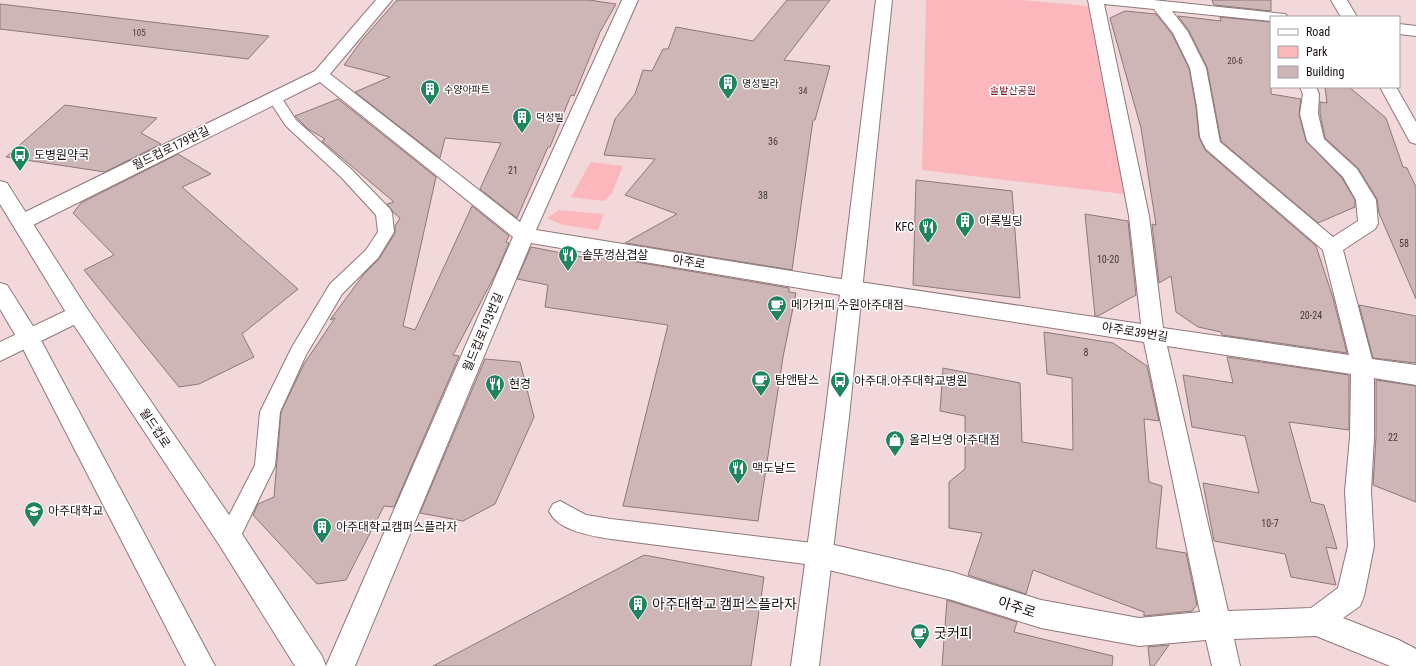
<svg xmlns="http://www.w3.org/2000/svg" width="1416" height="666" font-family="'Roboto Condensed','Noto Sans KR',sans-serif">
<style>
.green{fill:#fbb7bc}
.building{fill:#ceb5b6;stroke:#8e7778}
.lines{fill:none;stroke-linecap:round;stroke-linejoin:round}
.lane-casing{stroke:#8f7879;stroke-width:2}
.street-casing{stroke:#8f7879;stroke-width:2}
.secondary-casing{stroke:#8f7879;stroke-width:2}
.lane{fill:#fff;fill-rule:evenodd}
.street{fill:#fff;fill-rule:evenodd}
.secondary{fill:#fff;fill-rule:evenodd}
.labels{text-anchor:middle;stroke-width:3;stroke-linejoin:round;paint-order:stroke}
.far-number-label{font-size:9px;fill:#473a3b}
.far-poi-label{font-size:10px;fill:#1a1112;stroke:#fff;text-anchor:start}
.far-park-label{font-size:10px;fill:#74182c;stroke:#fff}
.number-label{font-size:10px;fill:#473a3b}
.street-label{font-size:12px;fill:#1a1112;stroke:#fff}
.poi-label{font-size:12px;fill:#1a1112;stroke:#fff;text-anchor:start}
.near-poi-label{font-size:14px;fill:#1a1112;stroke:#fff;text-anchor:start}
.near-street-label{font-size:14px;fill:#1a1112;stroke:#fff}
</style>
<rect width="100%" height="100%" fill="#f2d8da"/>
<g class="green">
<polygon points="926,0 1020,0 1088,6 1124,194 922,170"/>
<polygon points="591,162 623,166 612,193 604,201 571,197"/>
<polygon points="559,210 604,214 598,230 563,225 547,218"/>
</g>
<g class="building">
<polygon points="397,0 589,0 616,4 600,32 574,96 571,95 550,147 548,147 517,218 480,189 501,143 445,138 440,158 355,92 390,77 344,65 362,40"/>
<polygon points="787,0 830,0 784,60 830,66 815,120 813,120 792,270 625,243 677,214 625,195 655,159 604,155 615,119 635,94 643,70 652,71 663,49 668,49 676,27 753,41"/>
<polygon points="1212,0 1271,0 1271,11 1214,5"/>
<polygon points="0,4 269,36 248,59 0,29"/>
<polygon points="1125,11 1156,14 1172,34 1189,68 1196,107 1199,137 1205,150 1316,246 1333,298 1347,353 1222,335 1221,332 1198,327 1176,312 1171,276 1159,283 1152,224 1156,225 1141,128 1110,18"/>
<polygon points="1178,16 1221,21 1220,17 1271,22 1271,94 1301,99 1299,114 1306,141 1342,178 1355,200 1355,207 1318,223 1221,141 1207,67 1189,31"/>
<polygon points="1325,87 1349,87 1386,118 1403,167 1407,168 1416,187 1416,299 1379,213 1377,199 1358,168 1325,138 1320,114 1320,102 1327,103"/>
<polygon points="338,99 436,177 403,326 415,330 472,206 509,236 506,242 509,243 495,275 453,355 459,356 394,507 384,506 346,580 317,584 253,515 258,504 274,497 281,412 304,364 335,318 330,320 364,274 379,259 395,233 395,226 400,218 394,213 387,204 394,202 322,141 325,139 308,129 295,116"/>
<polygon points="65,105 157,118 141,133 161,144 105,172 6,157"/>
<polygon points="178,154 211,174 182,187 298,289 242,334 254,357 199,384 179,387 84,270 114,255 73,213 81,203"/>
<polygon points="916,180 1012,191 1020,298 913,285"/>
<polygon points="1085,214 1128,221 1136,295 1098,316 1095,316"/>
<polygon points="531,247 598,260 601,256 789,288 789,292 796,293 783,357 758,521 623,506 668,325 545,307 548,285 517,279"/>
<polygon points="1359,305 1416,316 1416,363 1373,358"/>
<polygon points="1044,332 1113,343 1147,366 1159,421 1144,419 1149,482 1162,486 1156,548 1186,553 1197,605 1192,611 1144,616 1144,612 1033,570 1026,594 968,575 982,533 949,528 949,482 965,469 965,416 940,411 943,368 1020,383 1022,442 1073,450 1072,378 1047,374"/>
<polygon points="1227,357 1349,375 1349,430 1289,422 1311,502 1324,505 1337,549 1326,547 1336,585 1291,577 1285,554 1214,541 1203,483 1259,493 1245,436 1192,427 1183,375 1233,383"/>
<polygon points="485,359 520,362 534,417 495,504 463,521 420,513"/>
<polygon points="1376,380 1416,386 1416,502 1373,485 1376,437"/>
<polygon points="644,555 764,577 751,666 433,666"/>
<polygon points="947,600 1017,622 1014,632 1113,656 1112,666 942,666"/>
<polygon points="1169,645 1154,666 1150,666 1148,647"/>
</g>
<g class="lines">
<defs>
<g id="lane">
<polygon points="274,93 279,94 296,120 351,169 390,209 392,213 394,232 378,258 342,294 306,355 280,412 275,466 237,544 229,547 221,544 218,537 255,465 260,412 292,347 330,284 366,250 378,232 376,215 341,177 286,126 267,97 269,94"/>
<path d="M560 501 586 515 611 519 821 544 829 548 832 555 829 562 821 566 611 539C592 536 558 531 549 511L553 504Z"/>
</g>
<g id="street">
<path d="M376 0H392L330 74 520 222 622 0H638L536 230 853 281 1141 324 1129 216 1088 0H1153L1285 14 1288 17H1271V21L1172 11 1188 32 1206 68 1220 142 1333 237 1358 221 1356 200 1343 177 1307 141 1300 114 1303 94 1300 87H1316L1319 94 1318 114 1324 139 1357 169 1376 200 1378 224 1375 229 1343 250 1372 359 1416 365V385L1374 378V437L1371 491 1374 546 1364 596 1360 606 1343 618 1399 640 1416 649V666H1390L1316 636 1234 639 1240 666H1212L1206 640 1139 646 1041 628 952 600 821 568 812 564 808 555 812 546 821 542 952 572 1041 600 1139 618 1200 612 1144 342 853 297 531 243 355 666H326L513 237 320 82 29 227 22 229 15 227 12 222 15 217 315 71ZM1104 4 1154 9 1173 33 1190 68 1197 107 1200 137 1206 149 1323 250 1349 355 1163 328 1149 216ZM1167 346 1351 374 1350 437 1345 491 1348 546 1338 588 1311 608 1228 611Z"/>
<polygon points="1331,0 1347,0 1357,17 1341,17"/>
<polygon points="1399,24 1416,26 1416,36 1399,34"/>
<polygon points="1380,87 1396,87 1416,122 1416,144 1410,142"/>
<polygon points="78,305 86,307 89,313 86,319 0,361 0,342"/>
</g>
<g id="secondary">
<polygon points="876,0 892,0 849,417 819,666 791,666 825,417"/>
<polygon points="0,181 7,183 86,307 238,528 322,656 326,666 295,666 220,546 70,319 0,204"/>
<polygon points="0,283 7,285 36,331 215,666 186,666 20,343 0,309"/>
</g>
</defs>
<use href="#lane" class="lane-casing"/>
<use href="#street" class="street-casing"/>
<use href="#secondary" class="secondary-casing"/>
<use href="#lane" class="lane"/>
<use href="#street" class="street"/>
<use href="#secondary" class="secondary"/>
</g>
<defs>
<symbol id="building-pin" viewBox="-11 -11 22 30"><path d="M0 17L-7.5 6A9.5 9.5 0 1 1 7.5 6Z" fill="#1f8560" stroke="#fff"/><path d="M-4-6H4V6H1V3H-1V6H-4ZM-2.5-4.3h1.7v1.8h-1.7ZM.8-4.3h1.7v1.8H.8ZM-2.5-1h1.7V.8h-1.7ZM.8-1h1.7V.8H.8Z" fill="#fff"/></symbol>
<symbol id="bus-pin" viewBox="-11 -11 22 30"><path d="M0 17L-7.5 6A9.5 9.5 0 1 1 7.5 6Z" fill="#1f8560" stroke="#fff"/><path d="M-5-6H5V4H4V6H2V4H-2V6H-4V4H-5ZM-3.5-4V0h7V-4ZM-3.5 1.2v1.5H-2V1.2ZM2 1.2v1.5H3.5V1.2Z" fill="#fff"/></symbol>
<symbol id="restaurant-pin" viewBox="-11 -11 22 30"><path d="M0 17L-7.5 6A9.5 9.5 0 1 1 7.5 6Z" fill="#1f8560" stroke="#fff"/><path d="M-5-6h1v4h1v-4h1v4h1v-4h1v5L-1.5 .5V6h-2V.5L-5-1ZM5-6V6H3V1.5H1.5Q1.5-4 5-6Z" fill="#fff"/></symbol>
<symbol id="cafe-pin" viewBox="-11 -11 22 30"><path d="M0 17L-7.5 6A9.5 9.5 0 1 1 7.5 6Z" fill="#1f8560" stroke="#fff"/><path d="M-5.5-4.5H6V0H3Q3 3.5 0 3.5H-2.5Q-5.5 3.5-5.5 0ZM3-3.2v2h1.7v-2ZM-6 4.5H4V6H-6Z" fill="#fff"/></symbol>
<symbol id="shop-pin" viewBox="-11 -11 22 30"><path d="M0 17L-7.5 6A9.5 9.5 0 1 1 7.5 6Z" fill="#1f8560" stroke="#fff"/><path d="M-5-2.5h2.3a2.7 3.5 0 0 1 5.4 0H5L5.5 6h-11ZM-1.5-2.5h3a1.5 2.3 0 0 0-3 0Z" fill="#fff"/></symbol>
<symbol id="university-pin" viewBox="-11 -11 22 30"><path d="M0 17L-7.5 6A9.5 9.5 0 1 1 7.5 6Z" fill="#1f8560" stroke="#fff"/><path d="M0-5L7-2L0 1L-7-2ZM-4 1L0 2.5L4 1V4Q0 6-4 4Z" fill="#fff"/></symbol>
</defs>
<g fill-rule="evenodd">
<use href="#building-pin" x="717" y="72" width="22" height="30"/>
<use href="#building-pin" x="419" y="78" width="22" height="30"/>
<use href="#building-pin" x="511" y="106" width="22" height="30"/>
<use href="#bus-pin" x="9" y="144" width="22" height="30"/>
<use href="#building-pin" x="954" y="210" width="22" height="30"/>
<use href="#restaurant-pin" x="917" y="216" width="22" height="30"/>
<use href="#restaurant-pin" x="557" y="244" width="22" height="30"/>
<use href="#cafe-pin" x="766" y="294" width="22" height="30"/>
<use href="#cafe-pin" x="750" y="369" width="22" height="30"/>
<use href="#bus-pin" x="829" y="370" width="22" height="30"/>
<use href="#restaurant-pin" x="484" y="373" width="22" height="30"/>
<use href="#shop-pin" x="884" y="429" width="22" height="30"/>
<use href="#restaurant-pin" x="727" y="457" width="22" height="30"/>
<use href="#university-pin" x="23" y="500" width="22" height="30"/>
<use href="#building-pin" x="311" y="516" width="22" height="30"/>
<use href="#building-pin" x="627" y="593" width="22" height="30"/>
<use href="#cafe-pin" x="909" y="622" width="22" height="30"/>
</g>
<g class="labels">
<g class="far-number-label">
<text x="139" y="36">105</text>
<text x="1235" y="64">20-6</text>
<text x="803" y="94">34</text>
</g>
<g class="far-poi-label">
<text x="742" y="87">명성빌라</text>
<text x="444" y="93">수양아파트</text>
<text x="536" y="121">덕성빌</text>
</g>
<g class="far-park-label">
<text x="1013" y="94">솔밭산공원</text>
</g>
<g class="number-label">
<text x="773" y="145">36</text>
<text x="513" y="174">21</text>
<text x="763" y="199">38</text>
<text x="1404" y="247">58</text>
<text x="1108" y="263">10-20</text>
<text x="1311" y="319">20-24</text>
<text x="1086" y="356">8</text>
<text x="1393" y="441">22</text>
<text x="1270" y="527">10-7</text>
</g>
<g class="street-label">
<text transform="translate(171 148) rotate(-26)" y="4">월드컵로179번길</text>
<text transform="translate(689 262) rotate(9)" y="4">아주로</text>
<text transform="translate(483 332) rotate(-67)" y="4">월드컵로193번길</text>
<text transform="translate(1135 332) rotate(9)" y="4">아주로39번길</text>
<text transform="translate(155 428) rotate(56)" y="4">월드컵로</text>
</g>
<g class="poi-label">
<text x="34" y="159">도병원약국</text>
<text x="979" y="225">아록빌딩</text>
<text x="914" y="231" text-anchor="end">KFC</text>
<text x="582" y="259">솥뚜껑삼겹살</text>
<text x="791" y="309">메가커피 수원아주대점</text>
<text x="775" y="384">탐앤탐스</text>
<text x="854" y="385">아주대.아주대학교병원</text>
<text x="509" y="388">현경</text>
<text x="909" y="444">올리브영 아주대점</text>
<text x="752" y="472">맥도날드</text>
<text x="48" y="515">아주대학교</text>
<text x="336" y="531">아주대학교캠퍼스플라자</text>
</g>
<g class="near-poi-label">
<text x="652" y="609">아주대학교 캠퍼스플라자</text>
<text x="934" y="638">굿커피</text>
</g>
<g class="near-street-label">
<text transform="translate(1017 607) rotate(18)" y="5">아주로</text>
</g>
</g>
<rect x="1270" y="16" width="130" height="72" fill="#ffffff" stroke="#a3a0a0"/>
<rect x="1278" y="29" width="20" height="6" fill="#ffffff" stroke="#a3a0a0"/>
<text x="1306" y="36" font-size="12" fill="#1a1112">Road</text>
<rect x="1278" y="46" width="20" height="12" fill="#fbb7bc" stroke="#a3a0a0"/>
<text x="1306" y="56" font-size="12" fill="#1a1112">Park</text>
<rect x="1278" y="66" width="20" height="12" fill="#ceb5b6" stroke="#a3a0a0"/>
<text x="1306" y="76" font-size="12" fill="#1a1112">Building</text>
</svg>
